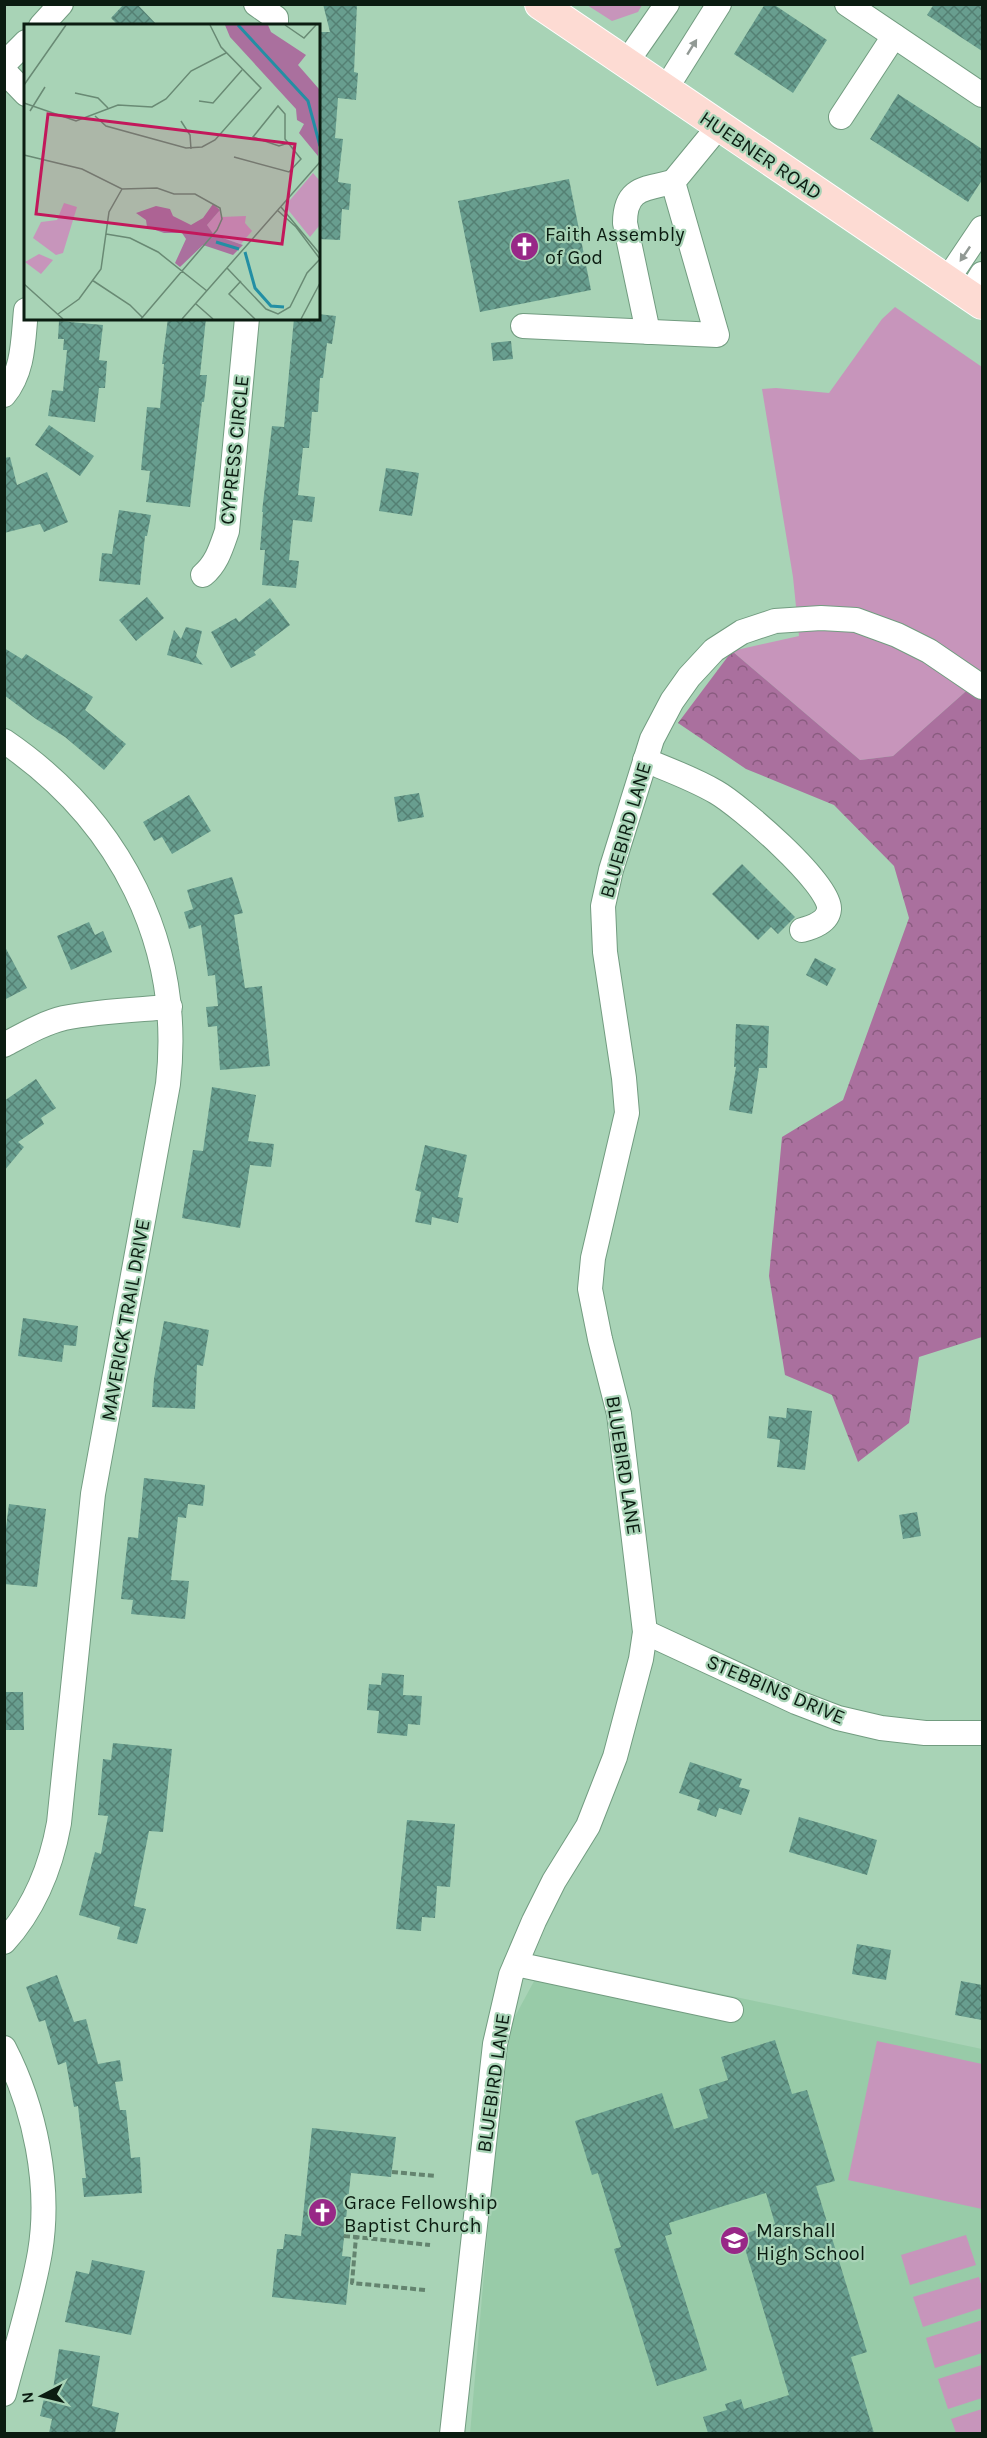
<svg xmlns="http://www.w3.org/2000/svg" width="987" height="2438" font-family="Karla,sans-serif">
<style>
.built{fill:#98cba8}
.grass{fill:#c795bb}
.forest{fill:url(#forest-crowns)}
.building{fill:url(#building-cross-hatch)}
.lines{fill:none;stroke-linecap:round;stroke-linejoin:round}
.minor-casing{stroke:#729c80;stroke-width:26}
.major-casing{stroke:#fff;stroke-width:32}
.path{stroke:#64846f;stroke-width:4;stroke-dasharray:6 3;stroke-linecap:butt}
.minor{stroke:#fff;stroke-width:24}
.major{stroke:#fddbd3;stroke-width:30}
.oneway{fill:#919994}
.labels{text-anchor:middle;stroke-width:4.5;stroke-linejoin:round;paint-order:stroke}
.street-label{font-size:20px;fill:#0b1c11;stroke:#a8d3b6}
.poi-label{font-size:20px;fill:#0b1c11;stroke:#a8d3b6;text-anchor:start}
.inset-river{fill:none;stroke:#238fa4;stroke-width:3}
.inset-road{fill:none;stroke:#698a74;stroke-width:1.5}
.view{fill:#c2185b;fill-opacity:0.15;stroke:#c2185b;stroke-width:3}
.inset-edge{fill:none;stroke:#0b1c11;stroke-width:3}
</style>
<defs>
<pattern id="forest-crowns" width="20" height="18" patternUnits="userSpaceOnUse" patternTransform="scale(1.5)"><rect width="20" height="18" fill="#aa709e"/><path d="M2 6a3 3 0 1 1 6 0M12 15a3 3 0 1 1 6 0" fill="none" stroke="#895b7f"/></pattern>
<pattern id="building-cross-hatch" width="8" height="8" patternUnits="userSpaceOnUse" patternTransform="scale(1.5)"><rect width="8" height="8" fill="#689e8f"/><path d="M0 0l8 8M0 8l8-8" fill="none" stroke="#548073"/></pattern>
</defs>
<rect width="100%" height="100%" fill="#a8d3b6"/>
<polygon class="built" points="547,1957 982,2049 982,2433 470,2434 505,2035"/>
<g class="grass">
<polygon points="587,5 642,5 638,12 612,21"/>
<polygon points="895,307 982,367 982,677 893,756 860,760 732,651 799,636 793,577 762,389 776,388 829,393 882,319"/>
<polygon points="877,2041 982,2064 982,2209 848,2180"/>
<polygon points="966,2235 976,2265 910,2285 901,2255"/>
<polygon points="979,2277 982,2288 982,2308 923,2327 913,2297"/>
<polygon points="982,2320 982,2353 935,2368 926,2338"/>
<polygon points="982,2365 982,2398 948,2409 938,2379"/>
<polygon points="982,2409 982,2433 956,2433 951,2419"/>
</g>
<polygon class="forest" points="732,651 860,760 893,756 982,677 982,1337 919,1357 909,1423 858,1462 832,1395 785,1375 769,1276 782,1137 843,1100 909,918 894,866 834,805 746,769 678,723"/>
<g class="building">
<polygon points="124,4 137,4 158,26 119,26 111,18"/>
<polygon points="323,4 357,4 354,72 358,73 356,100 338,98 335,138 343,139 338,182 351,184 349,210 342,209 340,240 318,239 318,69 321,32 330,32"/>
<polygon points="765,4 773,4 827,40 793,93 734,54"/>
<polygon points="934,4 982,4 982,51 927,15"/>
<polygon points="898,94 982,149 982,180 968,202 870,139"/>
<polygon points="569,179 591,290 480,312 458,201"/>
<polygon points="318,314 336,316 332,344 327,343 323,378 320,378 318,412 312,412 309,448 303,448 298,495 315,497 312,522 293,520 289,560 299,561 296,588 262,585 265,550 260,550 263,512 262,512 272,426 284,427 294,318 318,318"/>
<polygon points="168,318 206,318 200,375 207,375 204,402 202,402 190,507 146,502 150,471 141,470 147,407 160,408 164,364 162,364"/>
<polygon points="59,321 103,325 99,360 107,361 105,388 99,388 95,422 48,416 52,390 63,391 67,350 63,350 64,339 58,339"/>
<polygon points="511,341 513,359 493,361 491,343"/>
<polygon points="49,425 94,456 80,476 35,445"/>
<polygon points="10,457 17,485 47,472 68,522 44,532 40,524 4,533 4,458"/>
<polygon points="386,468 419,473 412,516 379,511"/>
<polygon points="119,510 151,515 147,536 145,536 140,585 99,581 102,553 112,554"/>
<polygon points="147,597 164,618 136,641 119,620"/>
<polygon points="270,598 290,625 254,652 256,655 231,668 211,632 236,618 239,622"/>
<polygon points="186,627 202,631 196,656 203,665 167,655 174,630 181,639"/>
<polygon points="4,648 22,659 26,654 93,697 85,710 126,744 104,770 65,737 36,719 4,695"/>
<polygon points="419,793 424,817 398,822 394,797"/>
<polygon points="189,795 211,831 172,854 162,837 154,841 143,822"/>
<polygon points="742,864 795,917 778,934 771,927 758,940 712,894"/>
<polygon points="232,877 243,913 234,915 245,988 262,986 270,1066 220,1070 217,1026 208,1027 206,1007 218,1006 215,975 208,976 201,925 189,929 184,912 193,909 187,890"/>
<polygon points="89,922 95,935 103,931 112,952 71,970 57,936"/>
<polygon points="4,945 27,988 4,1000"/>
<polygon points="815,958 836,969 827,986 806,975"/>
<polygon points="736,1024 769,1026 767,1068 759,1068 752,1114 729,1110 736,1067 734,1067"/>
<polygon points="36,1079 56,1108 41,1118 44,1124 18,1142 24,1147 4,1171 4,1101"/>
<polygon points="212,1087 256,1095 248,1141 274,1144 271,1167 250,1165 240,1228 182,1218 193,1150 203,1151"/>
<polygon points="425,1145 467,1155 458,1197 463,1198 458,1223 432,1217 431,1225 415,1222 421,1192 415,1190"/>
<polygon points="23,1318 78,1326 76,1346 64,1345 62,1362 18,1356"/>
<polygon points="164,1321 209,1330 203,1366 197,1365 195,1409 152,1407 154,1379"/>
<polygon points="787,1408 812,1411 805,1470 777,1467 780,1440 767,1438 769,1416 786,1418"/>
<polygon points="144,1478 205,1485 203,1506 188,1504 186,1518 178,1517 171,1580 189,1581 185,1619 131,1614 133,1600 121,1599 128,1537 138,1538"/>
<polygon points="9,1504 46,1509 37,1587 4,1584 4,1543"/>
<polygon points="917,1512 921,1536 903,1539 899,1515"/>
<polygon points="382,1673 404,1675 403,1695 422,1696 420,1725 408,1724 407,1736 377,1733 379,1711 367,1710 369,1684 381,1685"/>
<polygon points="4,1692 23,1692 24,1730 4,1730"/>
<polygon points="113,1743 172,1749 163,1832 149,1831 134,1906 146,1909 137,1944 117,1939 120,1927 79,1915 95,1852 101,1854 108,1816 98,1815 103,1759 111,1760"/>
<polygon points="690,1762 742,1779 739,1787 750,1790 741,1815 719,1808 716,1817 697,1810 700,1800 679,1793"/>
<polygon points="799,1817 877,1840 867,1875 789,1852"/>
<polygon points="407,1820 455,1824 450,1887 437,1886 435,1918 422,1917 421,1931 396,1929"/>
<polygon points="857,1944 891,1950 886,1980 852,1974"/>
<polygon points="57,1975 74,2022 86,2019 98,2064 120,2060 123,2081 115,2082 120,2110 126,2110 131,2158 140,2157 142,2193 84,2197 82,2178 86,2178 78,2106 74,2107 66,2062 58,2065 45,2020 39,2022 26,1987"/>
<polygon points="961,1981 982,1985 982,2020 955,2015"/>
<polygon points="775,2040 792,2094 807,2090 835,2181 816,2186 867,2352 851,2357 874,2433 708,2433 703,2417 727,2410 725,2404 741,2399 744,2409 789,2395 741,2235 775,2224 766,2193 669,2223 672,2234 665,2236 707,2370 657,2386 614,2249 621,2247 598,2173 592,2175 575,2121 662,2093 674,2129 708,2118 699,2089 728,2080 721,2057"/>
<polygon points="312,2128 396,2137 391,2177 351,2173 342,2256 351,2257 346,2305 272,2297 277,2249 283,2249 285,2234 301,2236"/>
<polygon points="92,2260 145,2271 131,2335 65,2322 76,2271 89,2274"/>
<polygon points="59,2349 100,2356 92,2406 119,2413 115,2433 49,2433 52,2419 40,2416 45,2394 52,2396"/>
</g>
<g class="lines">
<defs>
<g id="minor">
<polyline points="256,4 276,18 276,26"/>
<polyline points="847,4 982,95"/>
<polyline points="41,26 61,4"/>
<polyline points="626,63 667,4"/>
<polyline points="4,64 26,42"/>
<polyline points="4,71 26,94"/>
<polyline points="665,90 719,4"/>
<polyline points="841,117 894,36"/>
<polyline points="947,280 982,228"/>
<polyline points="969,295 982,274"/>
<polyline points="523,326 717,335 673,182 719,126"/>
<path d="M648 332 625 223C625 188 644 189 673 182"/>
<path d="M4 395C24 371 23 340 26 310"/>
<path d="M203 575C217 563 221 548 227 531L247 318"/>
<path d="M4 741C120 820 184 944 168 1084L93 1494 59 1823C51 1867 35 1908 4 1942"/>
<path d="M645 760C669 770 694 779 716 792 739 805 831 884 829 909 828 922 813 927 802 930"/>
<path d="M4 1045C23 1035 43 1023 64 1018 98 1011 134 1010 170 1007"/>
<polyline points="645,1632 796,1702 838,1718 881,1728 925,1733 982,1733"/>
<polyline points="516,1964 731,2010"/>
<path d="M4 2048C35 2108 51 2185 40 2252 32 2299 16 2348 4 2394"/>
<polyline points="452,2434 495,2044 511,1975 534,1921 554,1881 588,1826 615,1757 641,1659 645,1632 619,1414 600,1339 590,1289 593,1258 627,1113 624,1078 605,952 603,906 611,870 652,739 672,701 689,677 714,650 742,632 775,621 821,618 856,620 897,635 929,651 982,687"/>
</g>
<polyline id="major" points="540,4 982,304"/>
</defs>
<use href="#minor" class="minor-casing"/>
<use href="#major" class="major-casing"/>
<g class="path">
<polyline points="392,2172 436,2176"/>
<polyline points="344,2236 356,2237"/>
<polyline points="425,2290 352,2283 356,2237 430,2245"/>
</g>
<use href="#minor" class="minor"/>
<use href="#major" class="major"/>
</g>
<defs><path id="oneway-solid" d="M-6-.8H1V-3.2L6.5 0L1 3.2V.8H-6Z" transform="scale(1.5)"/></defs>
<g class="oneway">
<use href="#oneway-solid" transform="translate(692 47) rotate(-58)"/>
<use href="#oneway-solid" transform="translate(965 254) rotate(124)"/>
</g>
<defs>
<symbol id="church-disc" viewBox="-11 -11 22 22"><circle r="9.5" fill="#982887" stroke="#a8d3b6"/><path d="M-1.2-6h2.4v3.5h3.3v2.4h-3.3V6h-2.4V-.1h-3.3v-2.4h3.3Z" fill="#fff"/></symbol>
<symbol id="school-disc" viewBox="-11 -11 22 22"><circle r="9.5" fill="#982887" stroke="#a8d3b6"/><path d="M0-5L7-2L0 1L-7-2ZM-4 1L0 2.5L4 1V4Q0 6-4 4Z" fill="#fff"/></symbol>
</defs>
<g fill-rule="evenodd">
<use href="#church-disc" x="508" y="230" width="33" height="33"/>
<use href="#church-disc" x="306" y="2196" width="33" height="33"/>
<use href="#school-disc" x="718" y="2224" width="33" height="33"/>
</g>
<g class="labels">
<g class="street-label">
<text transform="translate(761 155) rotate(34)" y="7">HUEBNER ROAD</text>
<text transform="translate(234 450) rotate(-84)" y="7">CYPRESS CIRCLE</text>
<text transform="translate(625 830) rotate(-74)" y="7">BLUEBIRD LANE</text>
<text transform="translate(125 1320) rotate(-80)" y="7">MAVERICK TRAIL DRIVE</text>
<text transform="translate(624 1465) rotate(81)" y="7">BLUEBIRD LANE</text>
<text transform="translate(776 1689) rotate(23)" y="7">STEBBINS DRIVE</text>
<text transform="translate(493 2083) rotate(-82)" y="7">BLUEBIRD LANE</text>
</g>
<g class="poi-label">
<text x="545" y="241">Faith Assembly<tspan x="545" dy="23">of God</tspan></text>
<text x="344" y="2209">Grace Fellowship<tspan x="344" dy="23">Baptist Church</tspan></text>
<text x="756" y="2237">Marshall<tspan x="756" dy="23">High School</tspan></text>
</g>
</g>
<g transform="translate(24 24)">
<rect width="296" height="296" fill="#a8d3b6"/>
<path d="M289 149 295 156V202L286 213 261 182ZM40 179 53 183 39 229 32 231 9 214 17 198 33 196ZM196 186 197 193 222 192 221 199 228 207 217 220 190 212 183 201ZM15 230 29 236 17 250 1 238Z" fill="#c795bb"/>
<path d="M201 1H244L247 8 282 31 274 41 295 65 294 132 275 109 280 100 273 96 272 85 206 13ZM189 180 196 186 183 201 190 211 219 221 209 231 179 221 156 243 151 239 162 215 158 209H140L123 203 122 196 112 189 132 182 146 185 149 192 167 201 179 194Z" fill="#aa709e"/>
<path class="inset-river" d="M214 1 284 77 296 122M192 218 215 225M221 228 231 264 247 282 260 283"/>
<path class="inset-road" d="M261 1 280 14 292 1M0 61 42 1M51 69 74 74 84 84M175 77 189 79 218 46M0 79 52 97 94 81 128 83 142 75 167 47 202 29M6 87 21 63M71 92 82 102 162 124 178 123 191 116 237 64 197 23 186 1M157 97 166 111 167 125M0 131 58 145 98 165 133 164 150 170H171L196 184 198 195 193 206 117 295M210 133 265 148 277 135 261 115V90L254 82 229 113 255 122 264 119M257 183 296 230M253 186 272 203 296 235M82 210 106 214 134 228 183 267M203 244 242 285 254 290 266 283 283 249 296 235M68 256 106 281 119 294M217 257 205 270 231 295M0 260 39 295M172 280 189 295M34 290 55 275 77 245 85 188 98 165M158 295 296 138M277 295 296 259"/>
<path class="view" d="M24 90 271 120 258 220 12 190Z"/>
<rect width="296" height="296" class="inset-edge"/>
</g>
<rect width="987" height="2438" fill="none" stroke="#0b1c11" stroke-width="12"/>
<g transform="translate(42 2396) rotate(263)" stroke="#a8d3b6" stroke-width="4.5" paint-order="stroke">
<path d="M0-4.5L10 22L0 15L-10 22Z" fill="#0b1c11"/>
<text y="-9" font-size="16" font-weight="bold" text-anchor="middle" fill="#0b1c11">N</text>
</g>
</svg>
